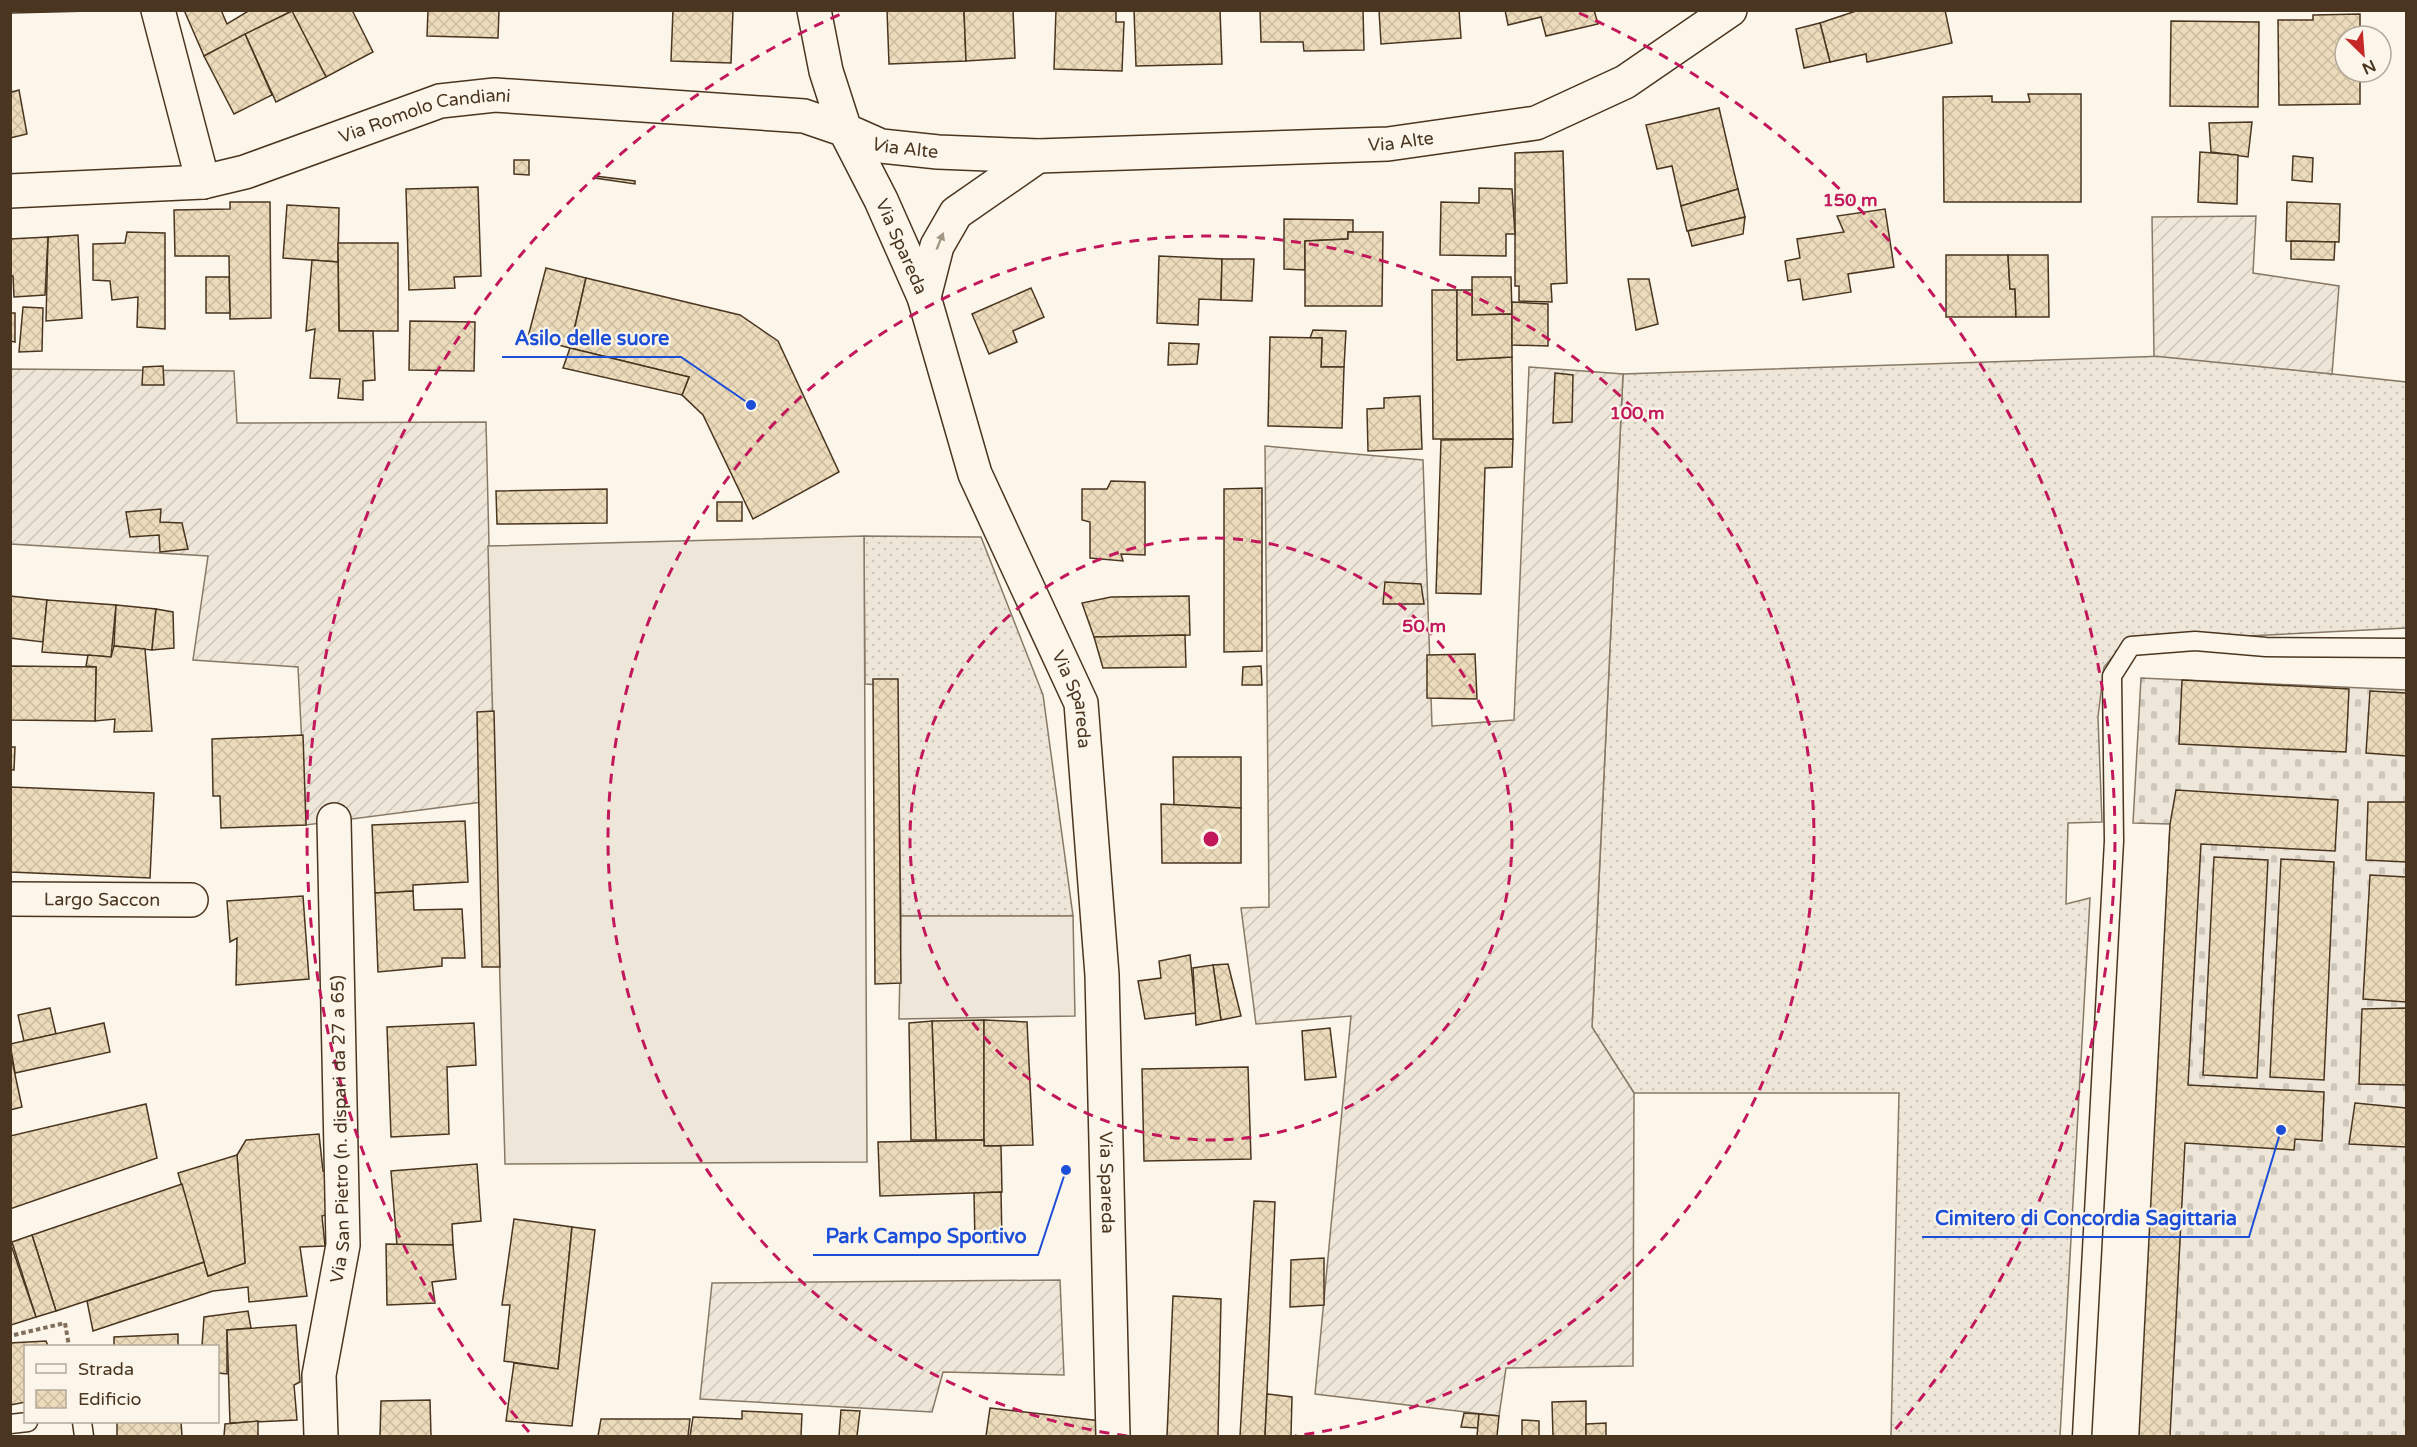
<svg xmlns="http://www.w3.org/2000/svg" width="2417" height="1447" font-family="'Varela Round',sans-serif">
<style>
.grass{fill:url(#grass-dots);stroke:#887966;stroke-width:1.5}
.cemetery{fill:url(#cemetery-stones);stroke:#887966;stroke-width:1.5}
.garden{fill:url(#garden-furrows);stroke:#887966;stroke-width:1.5}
.pitch{fill:#ede6d9;stroke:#887966;stroke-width:1.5}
.building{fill:url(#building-cross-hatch);stroke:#4a3520;stroke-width:1.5}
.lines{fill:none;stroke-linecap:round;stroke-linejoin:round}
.service-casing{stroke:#4a3520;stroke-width:21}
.minor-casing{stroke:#4a3520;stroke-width:36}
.tertiary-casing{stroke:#4a3520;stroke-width:36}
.path{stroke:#7f6f5c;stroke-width:4;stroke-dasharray:4.5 3;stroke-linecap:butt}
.service{stroke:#fbf6e9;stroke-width:18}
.minor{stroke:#fbf6e9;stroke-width:33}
.tertiary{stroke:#fbf6e9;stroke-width:33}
.oneway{fill:#a29684}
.ring{fill:none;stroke:#c2185b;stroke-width:3;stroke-dasharray:10 8}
.labels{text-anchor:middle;stroke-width:4.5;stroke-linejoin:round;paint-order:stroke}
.street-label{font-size:18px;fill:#4a3520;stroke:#fbf6e9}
.centre{fill:#c2185b;stroke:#fbf6e9;stroke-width:3}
.ring-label{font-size:18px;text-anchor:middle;font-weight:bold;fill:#c2185b;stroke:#fbf6e9;stroke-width:4.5;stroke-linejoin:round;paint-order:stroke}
.leader{fill:none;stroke:#1d4ed8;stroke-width:2}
.callout-dot{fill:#1d4ed8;stroke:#fbf6e9;stroke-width:2}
.callout-label{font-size:20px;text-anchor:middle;font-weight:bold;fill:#1d4ed8;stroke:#fbf6e9;stroke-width:4.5;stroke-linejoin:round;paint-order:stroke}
</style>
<defs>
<pattern id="grass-dots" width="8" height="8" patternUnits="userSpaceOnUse" patternTransform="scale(1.5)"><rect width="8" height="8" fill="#ede6d9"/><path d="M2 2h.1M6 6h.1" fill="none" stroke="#cdc6ba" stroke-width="1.8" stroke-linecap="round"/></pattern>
<pattern id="cemetery-stones" width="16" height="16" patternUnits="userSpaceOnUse" patternTransform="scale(1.5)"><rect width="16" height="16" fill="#ede6d9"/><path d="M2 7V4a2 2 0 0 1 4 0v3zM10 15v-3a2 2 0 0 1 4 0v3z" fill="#cdc6ba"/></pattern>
<pattern id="garden-furrows" width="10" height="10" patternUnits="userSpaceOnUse" patternTransform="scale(1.5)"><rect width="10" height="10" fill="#ede6d9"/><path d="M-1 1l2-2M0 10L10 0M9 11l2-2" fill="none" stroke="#cdc6ba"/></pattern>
<pattern id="building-cross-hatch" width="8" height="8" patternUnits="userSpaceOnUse" patternTransform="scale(1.5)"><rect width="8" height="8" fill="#ecdcbc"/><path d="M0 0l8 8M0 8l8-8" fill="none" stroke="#ccbda1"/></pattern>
</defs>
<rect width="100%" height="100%" fill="#fbf6e9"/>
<g class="grass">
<polygon points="2166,356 2406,382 2406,628 2125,642 2104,667 2098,717 2102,822 2068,823 2066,904 2090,898 2060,1436 1891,1436 1899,1093 1634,1093 1592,1028 1623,374"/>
<polygon points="864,536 981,537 1043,695 1073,916 901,916 897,686 865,684"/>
</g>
<polygon class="cemetery" points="2141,678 2406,690 2406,1436 2142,1436 2170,824 2133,823"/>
<g class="garden">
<polygon points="2256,216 2253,273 2339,286 2332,374 2154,356 2152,217"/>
<polygon points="1529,367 1623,374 1592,1027 1634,1093 1633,1366 1506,1368 1499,1416 1315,1394 1351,1016 1256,1024 1241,908 1269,907 1265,446 1423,460 1432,726 1514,720"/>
<polygon points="10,369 234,371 237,423 486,422 495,791 490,801 306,825 298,667 193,660 208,556 11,544"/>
<polygon points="1060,1280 1064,1375 943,1372 932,1412 700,1399 712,1283"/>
</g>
<g class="pitch">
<polygon points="864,536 867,1162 505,1164 488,546"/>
<polygon points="901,916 1073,916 1075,1016 899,1019"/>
</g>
<g class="building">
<polygon points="12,10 130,10 12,13"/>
<polygon points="184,10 221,10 227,24 250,10 292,11 204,56"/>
<polygon points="352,10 373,52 326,77 291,10"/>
<polygon points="428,10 499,10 498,38 427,36"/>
<polygon points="673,10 733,10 731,63 671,61"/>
<polygon points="887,10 964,10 966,61 889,64"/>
<polygon points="964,10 1013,10 1015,58 966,61"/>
<polygon points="1056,10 1116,10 1116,22 1124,22 1122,71 1054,69"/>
<polygon points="1134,10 1220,10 1222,64 1136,66"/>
<polygon points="1260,10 1363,10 1364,50 1304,51 1303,42 1261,42"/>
<polygon points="1379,10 1459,10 1461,38 1381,44"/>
<polygon points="1505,10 1594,10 1598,24 1546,36 1541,17 1508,25"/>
<polygon points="1859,10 1945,10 1952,43 1867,62 1866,54 1830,62 1820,23"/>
<polygon points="292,11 326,77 276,102 245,34"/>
<polygon points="2360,14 2360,36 2345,36 2345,72 2360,72 2360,104 2279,105 2278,20 2313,20 2313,15"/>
<polygon points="2171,21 2259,22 2258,107 2170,106"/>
<polygon points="1820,23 1830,62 1804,68 1796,29"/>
<polygon points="245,34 272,95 234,114 204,56"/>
<polygon points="10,86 12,92 19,90 27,134 10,138"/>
<polygon points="2028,94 2081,94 2081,202 1944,202 1943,97 1992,96 1992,102 2030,102"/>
<polygon points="1719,108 1738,189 1681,206 1672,166 1657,169 1646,125"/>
<polygon points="2252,122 2248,157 2211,152 2209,123"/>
<polygon points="1563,151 1567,283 1551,284 1552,302 1519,301 1519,286 1515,286 1515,153"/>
<polygon points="2200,152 2238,155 2237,204 2198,202"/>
<polygon points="2293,156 2313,158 2312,182 2292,180"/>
<polygon points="514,160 529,160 529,175 514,174"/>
<polygon points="595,176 635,181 635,184 595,178"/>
<polygon points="478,187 481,276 454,277 455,288 409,290 406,189"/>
<polygon points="1479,188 1512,189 1515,234 1506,234 1506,256 1440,255 1441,202 1479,203"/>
<polygon points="1738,189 1745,217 1687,231 1681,206"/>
<polygon points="230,202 270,202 271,318 230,319 229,256 175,256 174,210 230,209"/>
<polygon points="2287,202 2340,204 2339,242 2286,241"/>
<polygon points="287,205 339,208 338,262 283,258"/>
<polygon points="1885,209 1894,267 1848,274 1851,292 1803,300 1800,279 1788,281 1785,261 1800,258 1797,239 1844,232 1837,216"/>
<polygon points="1745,217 1743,234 1692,246 1688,231"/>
<polygon points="1284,219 1353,220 1353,232 1348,232 1348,239 1305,241 1305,270 1284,269"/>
<polygon points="127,232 165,233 165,329 137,327 138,297 112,300 110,281 93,280 93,244 125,243"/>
<polygon points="1348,232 1383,232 1382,306 1305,306 1305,241 1348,239"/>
<polygon points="78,235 82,318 46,321 48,237"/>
<polygon points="48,237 45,295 14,297 13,276 10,276 10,239"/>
<polygon points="2291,241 2335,242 2334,260 2291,259"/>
<polygon points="338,243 398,243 398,331 339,331"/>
<polygon points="1946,255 2008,255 2010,289 2015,289 2016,317 1946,317"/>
<polygon points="2008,255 2048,255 2049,317 2016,317 2015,289 2010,289"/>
<polygon points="1159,256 1222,259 1221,300 1199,299 1198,325 1157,323"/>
<polygon points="1222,259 1254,259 1252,301 1221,300"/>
<polygon points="312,260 338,262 339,331 373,331 375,380 363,381 363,400 338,398 340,379 310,378 315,329 306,331"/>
<polygon points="546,268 586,278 570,348 528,337"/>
<polygon points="206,277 229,277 230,313 206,313"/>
<polygon points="1472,277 1511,277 1512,314 1472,315"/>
<polygon points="586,278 740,315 778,341 839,472 753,519 703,415 682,395 689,377 570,348"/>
<polygon points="1628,279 1649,279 1658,324 1636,330"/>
<polygon points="1031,288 1044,317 1013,331 1017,342 989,354 972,314"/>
<polygon points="1432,290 1457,290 1457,360 1512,357 1513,439 1433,439"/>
<polygon points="1457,290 1472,290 1472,315 1512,314 1512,357 1457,360"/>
<polygon points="1512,302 1548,304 1548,346 1512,345"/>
<polygon points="23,307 43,308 42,351 19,352"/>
<polygon points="10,313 15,313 15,342 10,341"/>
<polygon points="410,321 475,322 474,371 409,370"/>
<polygon points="1313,330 1346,331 1344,367 1321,367 1322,338 1310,338"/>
<polygon points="1270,337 1322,338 1321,367 1344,367 1342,428 1268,426"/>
<polygon points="1169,343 1199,344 1197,364 1168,365"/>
<polygon points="570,348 689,377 682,395 563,368"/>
<polygon points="163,366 164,385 142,385 143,367"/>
<polygon points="1555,373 1573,375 1572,422 1553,423"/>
<polygon points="1420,396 1422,449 1368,451 1367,409 1384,408 1384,398"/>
<polygon points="1513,439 1512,467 1485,468 1481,594 1436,593 1441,440"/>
<polygon points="1111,481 1145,482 1145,555 1121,554 1123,561 1090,558 1090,522 1082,520 1082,489 1107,489"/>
<polygon points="1262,488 1262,651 1224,652 1224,489"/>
<polygon points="607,489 607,523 497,524 496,491"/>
<rect x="717" y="502" width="25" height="19"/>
<polygon points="161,509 160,522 182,523 188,549 160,552 159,535 130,537 126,512"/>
<polygon points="1385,582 1421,584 1424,604 1383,604"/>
<polygon points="10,596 47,600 43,642 10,638"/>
<polygon points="1189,596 1190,635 1094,637 1082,603 1111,597"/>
<polygon points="47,600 116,605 111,657 42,652"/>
<polygon points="116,605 156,609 152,650 114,646"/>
<polygon points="156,609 173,612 174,648 152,650"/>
<polygon points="1185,635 1186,667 1103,668 1094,637"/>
<polygon points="114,646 145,649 152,731 114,732 115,719 95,721 96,667 86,666 88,655 111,657"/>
<polygon points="1475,654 1477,699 1427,698 1427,655"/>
<polygon points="10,666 96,667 95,721 10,720"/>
<polygon points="1261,666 1262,685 1242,685 1243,667"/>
<polygon points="873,679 898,679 901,983 875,984"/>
<polygon points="2182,680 2349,689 2346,752 2179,744"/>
<polygon points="2370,691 2406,693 2406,756 2366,753"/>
<polygon points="494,711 500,967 482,967 477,712"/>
<polygon points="303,735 306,825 221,828 220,796 213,796 212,739"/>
<polygon points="10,747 15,747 14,770 10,770"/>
<polygon points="1173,757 1241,757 1241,808 1174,805"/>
<polygon points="10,787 154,793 150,878 10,872"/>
<polygon points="2176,790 2338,800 2335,851 2201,844 2188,1085 2324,1092 2322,1141 2295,1139 2294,1150 2185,1143 2170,1436 2139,1436 2170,824"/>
<polygon points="2368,802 2406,802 2406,862 2366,860"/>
<polygon points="1161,804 1241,808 1241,863 1162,863"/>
<polygon points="465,821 468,882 413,885 413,891 375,893 372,825"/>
<polygon points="2214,857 2268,860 2257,1078 2203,1075"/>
<polygon points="2281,859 2334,862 2324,1080 2270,1077"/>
<polygon points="2370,875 2406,877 2406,1002 2363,999"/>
<polygon points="413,891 414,910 462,909 465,958 442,958 442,966 378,972 375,893"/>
<polygon points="303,896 309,979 236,985 237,938 230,942 227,901"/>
<polygon points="1190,955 1196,1013 1145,1019 1138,981 1161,978 1159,961"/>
<polygon points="1228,964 1241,1016 1221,1020 1213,965"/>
<polygon points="1213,965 1221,1020 1196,1025 1193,968"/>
<polygon points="50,1008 56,1034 24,1041 18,1015"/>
<polygon points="2406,1008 2406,1085 2359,1084 2362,1009"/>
<polygon points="984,1020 984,1140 936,1140 932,1021"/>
<polygon points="984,1020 1027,1022 1033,1145 984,1146"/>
<polygon points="932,1021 936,1140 911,1140 909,1023"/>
<polygon points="104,1023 110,1052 15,1073 10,1044"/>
<polygon points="474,1023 476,1065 447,1067 449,1134 391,1137 387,1027"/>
<polygon points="1330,1028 1336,1077 1305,1080 1302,1031"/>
<polygon points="10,1051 22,1107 10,1110"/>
<polygon points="1248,1067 1251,1159 1144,1161 1142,1069"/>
<polygon points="2355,1103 2406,1108 2406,1147 2349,1144"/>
<polygon points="146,1104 157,1158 10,1209 10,1136"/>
<polygon points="319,1134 323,1171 327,1170 332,1213 322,1216 325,1246 300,1247 307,1296 249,1302 248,1287 213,1291 93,1331 87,1301 204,1262 208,1276 245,1263 237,1155 246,1140"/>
<polygon points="984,1140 984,1146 1001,1146 1002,1192 880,1196 878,1142"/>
<polygon points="237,1155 245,1263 208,1276 178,1173"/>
<polygon points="477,1164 481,1221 452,1224 453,1245 397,1245 391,1171"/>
<polygon points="182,1184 204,1262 56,1311 32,1235"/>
<polygon points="1001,1192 1002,1242 975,1243 974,1193"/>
<polygon points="1254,1201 1275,1202 1267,1394 1265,1436 1240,1436"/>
<polygon points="514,1219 572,1227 558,1369 504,1361 510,1305 502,1305"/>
<polygon points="572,1227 595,1230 572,1426 506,1421 514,1363 558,1369"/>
<polygon points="32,1235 56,1311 36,1317 12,1242"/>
<polygon points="10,1242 36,1317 11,1325 10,1325"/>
<polygon points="386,1244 453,1245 456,1279 432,1282 435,1303 387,1305"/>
<polygon points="1324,1258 1324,1305 1290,1307 1291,1260"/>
<polygon points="1173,1296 1221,1299 1218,1436 1167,1436"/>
<polygon points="248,1311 251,1328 227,1330 227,1374 218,1373 218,1346 202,1346 204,1317"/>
<polygon points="296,1325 300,1382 294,1385 297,1420 230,1423 227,1330"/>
<polygon points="178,1334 178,1346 114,1346 114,1337"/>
<polygon points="46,1341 48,1346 26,1346 26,1402 10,1405 10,1343"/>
<polygon points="1267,1394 1292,1397 1291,1436 1265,1436"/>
<polygon points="430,1400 431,1436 380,1436 381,1401"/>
<polygon points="1586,1401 1586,1436 1553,1436 1552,1402"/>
<polygon points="990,1408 1101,1421 1100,1436 986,1436"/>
<polygon points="841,1410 860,1411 857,1436 839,1436"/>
<polygon points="742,1411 802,1414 801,1436 690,1436 693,1417 742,1419"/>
<polygon points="1464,1413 1479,1414 1478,1428 1461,1427"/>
<polygon points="1479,1414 1499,1416 1497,1436 1477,1436"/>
<polygon points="601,1419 690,1419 688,1436 598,1436"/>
<polygon points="1522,1420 1539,1421 1539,1436 1522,1436"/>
<polygon points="258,1421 258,1436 224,1436 225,1424"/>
<polygon points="117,1422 181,1422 182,1436 117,1436"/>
<polygon points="1606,1423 1606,1436 1586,1436 1586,1424"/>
</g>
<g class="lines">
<defs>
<g id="service">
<polyline points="82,1422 84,1436"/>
<polyline points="10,1424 28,1422"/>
<polyline points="2082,1436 2114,841 2112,676 2131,646 2195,641 2266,647 2406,648"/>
</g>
<g id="minor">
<polyline points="158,10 203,182"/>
<path id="s1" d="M814 10 826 71 845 130 881 146 938 152 1038 156 1388 144 1536 123 1625 82 1730 10"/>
<polyline points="924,297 937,246 956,213 1038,156"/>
<path id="s2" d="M10 899 191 900"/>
<path id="s3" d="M321 1436 319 1375 343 1245 334 820"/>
</g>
<g id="tertiary">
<path id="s4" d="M10 191 203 182 245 172 440 101 495 95 804 116 845 130 881 200 924 297 975 474 1081 703 1102 975 1113 1436"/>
</g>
</defs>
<use href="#service" class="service-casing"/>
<use href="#minor" class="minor-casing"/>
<use href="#tertiary" class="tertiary-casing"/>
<polyline class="path" points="14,1335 65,1323 69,1346"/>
<use href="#service" class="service"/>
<use href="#minor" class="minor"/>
<use href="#tertiary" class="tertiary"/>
</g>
<defs><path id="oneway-solid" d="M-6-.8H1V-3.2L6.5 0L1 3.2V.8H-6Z" transform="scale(1.5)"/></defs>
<use class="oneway" href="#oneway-solid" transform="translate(940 241) rotate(-68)"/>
<g class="ring">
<circle cx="1211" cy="839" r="301"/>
<path d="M1127 1436A603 603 0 1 1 1295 1436"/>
<path d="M529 1432A904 904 0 0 1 843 13M1579 13A904 904 0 0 1 1893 1432"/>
</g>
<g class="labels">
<g class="street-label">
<text dy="6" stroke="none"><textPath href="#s4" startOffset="426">Via Romolo Candiani</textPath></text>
<text dy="6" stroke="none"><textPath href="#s1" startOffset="684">Via Alte</textPath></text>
<text dy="6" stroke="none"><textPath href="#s1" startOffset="188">Via Alte</textPath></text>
<text dy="6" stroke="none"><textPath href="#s4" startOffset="982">Via Spareda</textPath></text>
<text dy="6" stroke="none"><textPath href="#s4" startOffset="1468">Via Spareda</textPath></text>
<text dy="6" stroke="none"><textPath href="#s2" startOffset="92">Largo Saccon</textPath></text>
<text dy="6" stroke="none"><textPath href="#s3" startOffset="309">Via San Pietro (n. dispari da 27 a 65)</textPath></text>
<text dy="6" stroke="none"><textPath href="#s4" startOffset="1954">Via Spareda</textPath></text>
</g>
</g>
<circle cx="1211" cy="839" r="9" class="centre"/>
<g class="ring-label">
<text x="1850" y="206">150 m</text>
<text x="1637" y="419">100 m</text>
<text x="1424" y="632">50 m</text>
</g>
<path class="leader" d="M751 405L681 357H502M2281 1130L2249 1237H1922M1066 1170L1038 1255H813"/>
<g class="callout-dot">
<circle cx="751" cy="405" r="6"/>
<circle cx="2281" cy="1130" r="6"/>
<circle cx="1066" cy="1170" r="6"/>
</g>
<g class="callout-label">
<text x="592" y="345">Asilo delle suore</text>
<text x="2086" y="1225">Cimitero di Concordia Sagittaria</text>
<text x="926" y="1243">Park Campo Sportivo</text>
</g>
<rect width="2417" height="1447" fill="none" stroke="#4a3520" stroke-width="24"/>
<rect x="24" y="1345" width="195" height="78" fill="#fbf6e9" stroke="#b4a999" stroke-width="1.5"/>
<rect x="36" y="1364" width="30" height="9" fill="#fbf6e9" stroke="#b4a999" stroke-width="1.5"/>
<text x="78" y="1375" font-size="18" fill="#4a3520">Strada</text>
<rect x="36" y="1390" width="30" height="18" fill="url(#building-cross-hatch)" stroke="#b4a999" stroke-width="1.5"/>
<text x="78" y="1405" font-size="18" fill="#4a3520">Edificio</text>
<g transform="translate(2363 54) rotate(155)"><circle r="28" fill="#fbf6e9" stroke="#b4a999" stroke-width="1.5"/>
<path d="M0-4.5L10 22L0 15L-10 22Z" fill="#c62828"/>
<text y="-9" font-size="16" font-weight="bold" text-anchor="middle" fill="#4a3520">N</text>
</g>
</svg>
